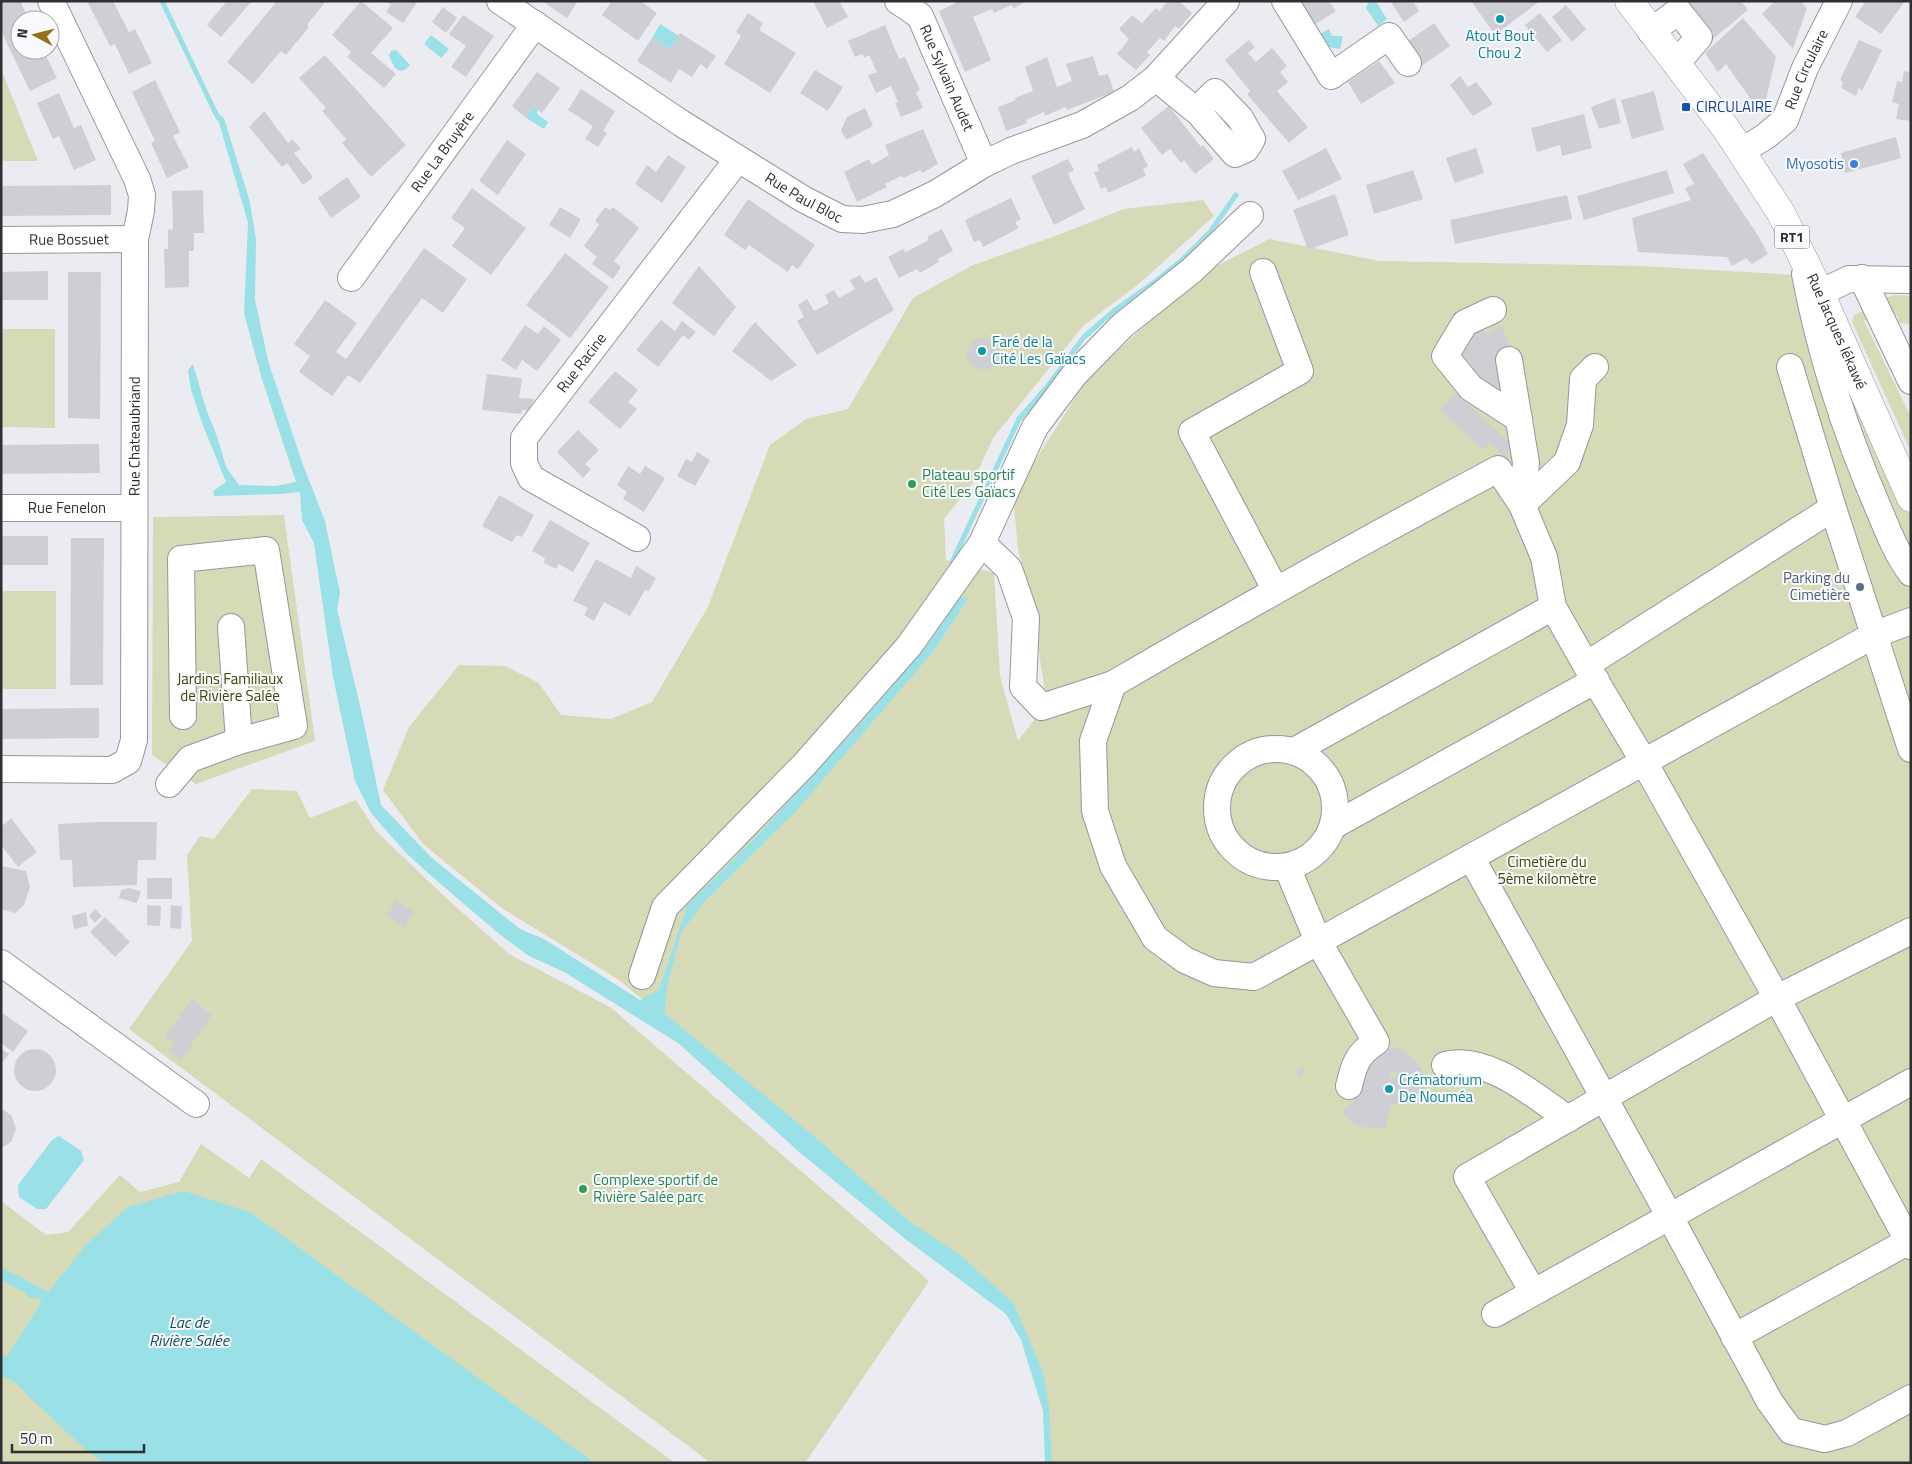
<svg xmlns="http://www.w3.org/2000/svg" width="1912" height="1464" font-family="'Titillium Web',sans-serif">
<style>
.green{fill:#d7dab7}
.water{fill:#99e0e7}
.lines{fill:none;stroke-linecap:round;stroke-linejoin:round}
.stream{stroke:#99e0e7;stroke-width:5}
.building{fill:#cecfd4;fill-rule:evenodd}
.minor-casing{stroke:#95979c;stroke-width:28}
.major-casing{stroke:#95979c;stroke-width:29}
.minor{stroke:#fff;stroke-width:26}
.major{stroke:#fff;stroke-width:28}
.culture-dot{fill:#0f9aa8;stroke:#f9fafe;stroke-width:2}
.transit-dot{fill:#1a4fb4;stroke:#f9fafe;stroke-width:2}
.shop-dot{fill:#3f7fe0;stroke:#f9fafe;stroke-width:2}
.leisure-dot{fill:#2e9e5b;stroke:#f9fafe;stroke-width:2}
.service-dot{fill:#5c6f8a;stroke:#f9fafe;stroke-width:2}
.labels{text-anchor:middle;stroke-width:4;stroke-linejoin:round;paint-order:stroke}
.shield{fill:#f9fafe;stroke:#6c6d70;stroke-width:1}
.shield-label{font-size:14px;font-weight:bold;fill:#303033}
.culture-label{font-size:15px;fill:#0d838f;stroke:#f9fafe;text-anchor:start}
.street-label{font-size:15px;fill:#303033;stroke:#f9fafe}
.transit-label{font-size:15px;fill:#164399;stroke:#f9fafe;text-anchor:start}
.shop-label{font-size:15px;fill:#366cbe;stroke:#f9fafe;text-anchor:end}
.leisure-label{font-size:15px;fill:#27864d;stroke:#f9fafe;text-anchor:start}
.service-label{font-size:15px;fill:#4e5e75;stroke:#f9fafe;text-anchor:end}
.park-label{font-size:15px;fill:#444503;stroke:#f9fafe}
.water-label{font-size:16px;font-style:italic;fill:#0f4e53;stroke:#f9fafe}
</style>
<rect width="100%" height="100%" fill="#ebecf2"/>
<g class="green">
<polygon points="1,69 38,161 1,161"/>
<polygon points="1203,200 1214,216 1140,283 1083,326 993,438 972,484 944,519 946,560 994,573 1000,676 1018,741 1047,703 1029,592 1018,549 1013,495 1088,378 1201,274 1269,239 1380,261 1641,266 1795,275 1911,498 1911,1463 1048,1463 1045,1387 1009,1304 619,980 503,909 423,844 383,790 409,727 459,665 505,666 539,683 561,715 611,719 652,702 708,607 770,445 806,419 848,409 913,298 973,265 1058,235 1124,209"/>
<polygon points="1894,295 1911,296 1911,324 1899,323 1897,315 1888,315 1881,300"/>
<polygon points="1861,312 1869,313 1871,317 1864,321 1911,417 1911,452 1852,322 1854,315"/>
<polygon points="1,329 55,329 55,428 1,427"/>
<polygon points="284,515 315,741 196,784 152,755 153,517"/>
<rect x="1" y="591" width="55" height="98"/>
<polygon points="252,789 297,791 310,818 356,800 376,831 445,897 509,954 610,1007 929,1281 805,1463 711,1463 129,1029 192,941 187,855 200,836 214,839"/>
<polygon points="201,1144 249,1178 261,1159 675,1463 595,1463 589,1458 530,1463 84,1446 104,1463 1,1463 1,1201 46,1235 68,1232 120,1175 140,1192 179,1182"/>
</g>
<g class="water">
<polygon points="1374,1 1377,3 1387,19 1378,26 1366,8 1369,2"/>
<polygon points="660,24 679,36 670,49 652,38"/>
<polygon points="1329,29 1332,36 1343,36 1340,49 1324,46 1318,35"/>
<polygon points="431,35 449,49 441,58 424,44"/>
<polygon points="396,50 410,65 405,70 400,71 395,68 389,56 391,51"/>
<polygon points="533,106 538,110 537,114 548,122 544,129 526,118"/>
<polygon points="216,112 224,118 250,202 256,240 255,300 269,364 302,462 325,521 340,593 337,609 362,714 381,805 432,858 520,929 544,939 640,1000 659,990 687,906 759,834 859,725 929,643 960,597 968,599 932,653 797,810 707,899 682,931 668,982 664,1013 816,1138 910,1222 960,1255 1014,1304 1043,1372 1049,1405 1052,1463 1045,1463 1043,1411 1021,1340 1006,1314 904,1238 798,1151 678,1043 564,972 529,956 498,933 429,874 405,852 371,813 355,781 333,677 314,543 302,520 300,492 281,494 214,496 213,491 226,482 202,423 191,390 188,370 193,364 206,409 217,436 226,467 239,485 276,486 296,482 261,376 244,313 248,223"/>
<polygon points="59,1136 81,1151 84,1160 46,1209 37,1209 19,1197 18,1185 52,1140"/>
<path d="M183 1191 250 1212 595 1463H104C80 1446 58 1424 37 1404 23 1392 20 1382 1 1376V1357L8 1355 42 1301 36 1297 29 1298 26 1293 1 1280V1267L48 1292 86 1245 128 1207Z"/>
</g>
<g class="lines">
<g class="stream">
<polyline points="162,1 218,118"/>
<polyline points="952,562 1019,419 1047,387 1084,337 1115,310 1156,281 1182,260 1210,232 1236,195"/>
</g>
</g>
<g class="building">
<polygon points="1,1 20,1 29,20 20,20 20,50 43,50 57,78 30,91 1,31"/>
<polygon points="87,1 113,1 129,32 135,29 152,63 129,74 115,44 110,46"/>
<polygon points="227,1 252,1 221,37 207,25"/>
<polygon points="277,1 326,1 307,25 309,27 286,55 281,51 253,84 227,62"/>
<polygon points="361,1 393,28 371,53 396,74 384,88 347,57 351,52 332,35"/>
<polygon points="386,1 418,1 403,23 386,12 391,5"/>
<polygon points="542,1 578,1 567,18"/>
<polygon points="612,1 640,1 657,13 638,41 602,15"/>
<polygon points="813,1 839,1 848,17 827,28"/>
<polygon points="960,1 1027,1 1014,8 1011,5 994,13 992,9 973,17 991,60 965,72 939,11"/>
<polygon points="1168,1 1179,1 1192,13 1179,29 1175,26 1164,41 1160,38 1147,52 1150,55 1136,70 1117,54 1129,39 1119,29 1132,15 1142,23 1156,8 1159,11"/>
<polygon points="1295,1 1329,1 1336,11 1311,27"/>
<polygon points="1390,1 1413,1 1419,11 1404,22"/>
<polygon points="1471,1 1540,1 1495,35"/>
<polygon points="1684,1 1741,1 1748,10 1713,39"/>
<polygon points="1775,1 1800,1 1807,8 1793,49 1762,14"/>
<polygon points="1866,1 1905,1 1881,34 1855,17"/>
<polygon points="1566,5 1586,29 1572,42 1552,17"/>
<polygon points="443,7 457,18 446,33 432,22"/>
<polygon points="748,13 763,23 759,30 796,53 770,93 724,64 741,36 736,32"/>
<polygon points="1540,13 1562,40 1547,52 1525,25"/>
<polygon points="463,15 494,36 466,77 451,67 466,46 449,34"/>
<polygon points="1743,18 1776,57 1766,99 1757,108 1726,64 1718,72 1705,53"/>
<polygon points="1434,23 1450,46 1417,69 1401,46"/>
<polygon points="885,25 899,59 905,57 920,90 916,92 923,108 901,117 895,103 898,102 891,86 876,93 868,75 877,72 869,55 864,58 863,54 855,57 848,41"/>
<polygon points="680,33 716,56 707,69 700,64 692,77 679,69 671,83 637,61 652,38 670,49"/>
<polygon points="1249,40 1255,47 1248,53 1256,62 1272,48 1287,66 1280,72 1288,82 1277,91 1308,127 1289,143 1247,94 1250,91 1225,60"/>
<polygon points="1859,40 1882,50 1862,91 1859,88 1856,96 1841,88 1843,82 1840,80"/>
<polygon points="325,55 406,145 371,177 342,143 346,139 322,111 326,108 299,78"/>
<polygon points="1093,56 1099,76 1108,74 1114,92 1067,110 1065,107 1045,116 1044,112 1026,120 1027,123 1006,131 998,107 1016,100 1015,98 1033,91 1025,67 1047,57 1057,87 1072,81 1066,64"/>
<polygon points="1379,61 1395,83 1361,104 1348,82"/>
<polygon points="815,70 843,87 828,111 800,93"/>
<polygon points="1904,71 1911,73 1911,121 1896,119 1899,104 1892,102 1897,81 1902,82"/>
<polygon points="537,72 560,88 542,113 533,106 526,118 512,106"/>
<polygon points="1460,76 1468,87 1476,82 1493,104 1473,116 1450,85"/>
<polygon points="155,80 180,132 173,136 189,167 167,178 151,143 155,141 132,92"/>
<polygon points="581,89 615,111 603,131 607,133 598,147 585,139 593,126 568,110"/>
<polygon points="1654,91 1664,130 1632,139 1621,100"/>
<polygon points="59,93 74,128 81,125 96,160 74,170 59,136 53,139 37,103"/>
<polygon points="1615,98 1621,123 1599,129 1591,107"/>
<polygon points="1169,106 1201,147 1203,145 1214,159 1195,174 1184,160 1181,163 1170,149 1162,155 1141,128"/>
<polygon points="865,108 873,126 846,140 841,130 847,117"/>
<polygon points="264,111 288,143 292,139 301,149 294,153 313,177 303,185 287,163 282,167 249,127"/>
<polygon points="1584,114 1592,148 1562,156 1560,145 1537,152 1531,128"/>
<polygon points="923,129 938,164 922,173 920,170 903,178 901,176 885,184 887,187 857,202 844,172 869,159 872,165 889,155 885,145"/>
<polygon points="1896,137 1901,158 1845,173 1841,153"/>
<polygon points="507,140 526,154 498,195 479,181"/>
<polygon points="1132,147 1134,152 1139,148 1148,166 1143,169 1146,176 1108,193 1106,187 1101,189 1094,172 1099,171 1097,165"/>
<polygon points="1326,148 1342,179 1298,200 1282,171"/>
<polygon points="1476,148 1484,173 1455,183 1446,158"/>
<polygon points="1703,153 1759,237 1768,254 1752,264 1746,258 1732,266 1727,257 1638,252 1632,218 1691,200 1685,188 1694,184 1683,164"/>
<polygon points="668,155 686,167 662,203 635,184 647,165 656,172"/>
<polygon points="1068,159 1074,170 1068,174 1085,209 1054,225 1031,176"/>
<polygon points="1413,170 1423,199 1374,214 1366,185"/>
<polygon points="1667,170 1674,193 1584,220 1577,196"/>
<polygon points="347,177 361,197 331,218 318,198"/>
<polygon points="111,185 111,215 1,216 1,186"/>
<polygon points="472,188 526,228 491,275 452,246 465,228 451,218"/>
<polygon points="203,190 204,233 194,233 194,251 189,251 189,287 165,288 164,249 168,249 168,230 173,229 172,191"/>
<polygon points="1335,194 1349,235 1308,250 1293,210"/>
<polygon points="1567,195 1572,219 1455,244 1450,220"/>
<polygon points="1011,198 1021,219 1015,222 1019,228 983,247 980,240 974,242 965,220"/>
<polygon points="748,199 815,245 798,269 792,265 788,272 749,245 745,250 724,235"/>
<polygon points="560,207 581,219 570,238 549,225"/>
<polygon points="605,207 610,210 613,207 639,228 614,261 621,267 613,279 592,264 597,257 584,246 599,225 595,221"/>
<polygon points="942,229 953,251 938,259 939,262 920,273 917,269 899,278 888,257 903,249 906,252 929,240 927,237"/>
<polygon points="424,248 467,279 443,313 422,298 360,383 348,375 332,396 299,372 310,356 294,344 325,300 357,323 336,352 346,359"/>
<polygon points="565,253 609,287 570,338 526,305"/>
<polygon points="699,266 736,307 714,336 672,303"/>
<polygon points="48,271 48,300 1,300 1,272"/>
<polygon points="68,272 101,272 100,419 68,418"/>
<polygon points="860,275 865,283 876,277 894,310 817,355 797,321 804,317 798,305 807,299 814,311 829,303 825,295 834,290 839,298 855,289 850,280"/>
<polygon points="661,320 675,331 682,321 696,332 689,340 683,335 658,367 636,350"/>
<polygon points="755,322 797,365 771,381 732,351"/>
<polygon points="525,325 538,334 544,326 561,340 537,371 522,360 516,370 501,360"/>
<polygon points="1481,326 1485,334 1501,326 1510,345 1494,353 1509,384 1486,395 1472,364 1462,368 1453,349 1462,336"/>
<polygon points="976,338 988,339 997,348 998,358 992,368 982,370 971,365 966,355 970,345"/>
<polygon points="615,371 638,390 628,402 637,409 620,429 588,402"/>
<polygon points="487,374 522,378 519,398 535,399 528,410 522,410 521,414 482,410"/>
<polygon points="1456,393 1514,447 1505,457 1490,442 1483,450 1440,410"/>
<polygon points="578,430 599,450 585,464 591,469 583,478 557,452"/>
<polygon points="99,444 100,473 1,474 1,445"/>
<polygon points="697,452 710,460 695,486 677,476 686,459 692,462"/>
<polygon points="628,466 640,474 645,466 665,478 644,512 623,499 627,492 617,485"/>
<polygon points="499,495 534,515 522,537 517,535 512,542 482,526"/>
<polygon points="550,520 590,543 573,572 559,564 556,569 544,563 545,558 532,551"/>
<rect x="1" y="536" width="47" height="29"/>
<polygon points="71,538 104,538 103,685 70,685"/>
<polygon points="596,559 631,578 636,566 656,578 649,591 645,590 630,616 604,602 594,621 584,615 588,608 573,601"/>
<polygon points="99,708 99,738 1,739 1,709"/>
<polygon points="11,818 37,852 18,867 1,845 1,827"/>
<polygon points="95,822 157,822 156,860 138,860 137,885 73,887 72,860 60,860 58,824"/>
<polygon points="1,866 26,871 30,887 24,905 15,913 1,909"/>
<rect x="147" y="878" width="25" height="21"/>
<polygon points="129,888 141,891 137,903 119,898 121,890"/>
<polygon points="396,900 414,911 405,927 387,916"/>
<polygon points="147,905 161,906 160,926 147,925"/>
<polygon points="171,905 182,906 181,929 170,928"/>
<polygon points="95,909 102,916 95,923 89,916"/>
<polygon points="86,912 88,926 74,929 72,916"/>
<polygon points="105,917 130,942 115,957 90,932"/>
<polygon points="192,999 212,1015 181,1060 169,1051 175,1043 165,1036"/>
<polygon points="1,1012 28,1031 13,1052 1,1043"/>
<path d="M1389 1048 1400 1049 1409 1054 1417 1061 1422 1071 1423 1081 1422 1091 1420 1096 1411 1094 1409 1100 1391 1105 1386 1128 1362 1127 1353 1123 1346 1117 1343 1109 1355 1101 1351 1091 1378 1051ZM1393 1070 1397 1073 1394 1078 1390 1077 1389 1075Z"/>
<circle cx="35" cy="1070" r="21"/>
<polygon points="1,1049 9,1054 1,1064"/>
<polygon points="1302,1067 1306,1072 1299,1077 1295,1072"/>
<polygon points="1,1108 12,1116 16,1129 11,1142 1,1148"/>
</g>
<g class="lines">
<defs>
<g id="minor">
<path id="s1" d="M500 1 681 123 803 199 842 219 863 220 893 214 935 194 984 164 1011 151 1082 125 1130 98 1156 78 1226 1"/>
<path id="s2" d="M898 1 920 16 984 164"/>
<polyline points="1285,1 1331,76 1389,36 1408,63"/>
<polyline points="1651,32 1678,11 1699,37 1676,64"/>
<polyline points="1156,78 1199,113 1235,154 1246,149 1252,139 1240,118 1215,92 1206,101 1199,113"/>
<path id="s3" d="M1742 151 1766 136 1785 120 1805 68 1839 1"/>
<path id="s4" d="M1 240 135 239"/>
<polyline points="1263,272 1300,371 1192,432 1275,589"/>
<path d="M1805 274C1820 353 1845 431 1877 505 1887 529 1896 553 1911 573"/>
<path id="s5" d="M351 278 535 24"/>
<polyline points="1862,278 1911,381"/>
<polyline points="1820,293 1849,279 1911,280"/>
<polyline points="1493,310 1465,323 1445,356 1471,388 1519,419"/>
<polyline points="1509,360 1526,463 1522,505 1544,557 1553,607 1586,665 1833,508"/>
<path d="M1595 367 1583 379 1580 425 1567 462 1522 505 1498 469C1368 538 1240 610 1113 684L1093 741 1095 811 1113 866 1155 938 1185 960 1214 973 1254 977 1874 635 1911 621"/>
<polyline points="1790,367 1833,508 1911,749"/>
<path id="s6" d="M1 508H134"/>
<path id="s7" d="M637 538 531 478 524 463V438L738 159"/>
<polyline points="982,543 1009,569 1026,618 1023,687 1042,707 1113,684"/>
<polyline points="231,627 239,741"/>
<polyline points="1586,665 1644,762 1777,998 1911,1246"/>
<circle cx="1276" cy="808" r="59"/>
<polyline points="1294,751 1553,607"/>
<path id="s8" d="M1 769 112 770 128 761 134 740 135 239 141 211 142 195 137 179 51 1"/>
<polyline points="169,784 190,759 239,741 294,726 266,550 181,559 183,716"/>
<polyline points="1333,826 1596,680"/>
<polyline points="1471,857 1670,1217 1770,1402 1791,1431 1825,1439 1847,1433 1911,1398"/>
<path d="M1287 867 1318 941 1376 1042C1357 1054 1354 1065 1349 1086"/>
<polyline points="1,963 196,1104"/>
<polyline points="642,976 665,907 804,765 909,646 982,543 1035,427 1074,375 1123,325 1191,271 1250,215"/>
<path d="M1445 1065C1487 1054 1535 1096 1568 1119"/>
<polyline points="1533,1292 1467,1177 1777,998 1911,931"/>
<polyline points="1495,1314 1911,1082"/>
<polyline points="1734,1337 1911,1240"/>
</g>
<g id="major">
<path id="s9" d="M1629 1 1727 130 1781 213 1820 293 1911 498"/>
</g>
</defs>
<use href="#minor" class="minor-casing"/>
<use href="#major" class="major-casing"/>
<use href="#minor" class="minor"/>
<use href="#major" class="major"/>
</g>
<g class="culture-dot">
<circle cx="1500" cy="19" r="5"/>
<circle cx="982" cy="351" r="5"/>
<circle cx="1389" cy="1089" r="5"/>
</g>
<rect class="transit-dot" x="1681" y="102" width="10" height="10" rx="2.5"/>
<circle class="shop-dot" cx="1854" cy="164" r="5"/>
<g class="leisure-dot">
<circle cx="912" cy="484" r="5"/>
<circle cx="583" cy="1189" r="5"/>
</g>
<circle class="service-dot" cx="1860" cy="587" r="5"/>
<g class="labels">
<rect class="shield" x="1774.5" y="225.5" width="35" height="23" rx="4"/>
<g class="shield-label">
<text x="1792" y="242">RT1</text>
</g>
<g class="culture-label">
<text x="1500" y="41" text-anchor="middle">Atout Bout<tspan x="1500" dy="17">Chou 2</tspan></text>
<text x="992" y="347">Faré de la<tspan x="992" dy="17">Cité Les Gaïacs</tspan></text>
<text x="1399" y="1085">Crématorium<tspan x="1399" dy="17">De Nouméa</tspan></text>
</g>
<g class="street-label">
<text dy="5" stroke="none"><textPath href="#s3" startOffset="108">Rue Circulaire</textPath></text>
<text dy="5" stroke="none"><textPath href="#s2" startOffset="94">Rue Sylvain Audet</textPath></text>
<text dy="5" stroke="none"><textPath href="#s5" startOffset="156">Rue La Bruyère</textPath></text>
<text dy="5" stroke="none"><textPath href="#s1" startOffset="362">Rue Paul Bloc</textPath></text>
<text dy="5" stroke="none"><textPath href="#s4" startOffset="68">Rue Bossuet</textPath></text>
<text dy="5" stroke="none"><textPath href="#s9" startOffset="392">Rue Jacques Iékawé</textPath></text>
<text dy="5" stroke="none"><textPath href="#s7" startOffset="258">Rue Racine</textPath></text>
<text dy="5" stroke="none"><textPath href="#s8" startOffset="455">Rue Chateaubriand</textPath></text>
<text dy="5" stroke="none"><textPath href="#s6" startOffset="66">Rue Fenelon</textPath></text>
</g>
<g class="transit-label">
<text x="1696" y="112">CIRCULAIRE</text>
</g>
<g class="shop-label">
<text x="1844" y="169">Myosotis</text>
</g>
<g class="leisure-label">
<text x="922" y="480">Plateau sportif<tspan x="922" dy="17">Cité Les Gaïacs</tspan></text>
<text x="593" y="1185">Complexe sportif de<tspan x="593" dy="17">Rivière Salée parc</tspan></text>
</g>
<g class="service-label">
<text x="1850" y="583">Parking du<tspan x="1850" dy="17">Cimetière</tspan></text>
</g>
<g class="park-label">
<text x="230" y="684">Jardins Familiaux<tspan x="230" dy="17">de Rivière Salée</tspan></text>
<text x="1547" y="867">Cimetière du<tspan x="1547" dy="17">5ème kilomètre</tspan></text>
</g>
<g class="water-label">
<text x="189" y="1328">Lac de<tspan x="189" dy="18">Rivière Salée</tspan></text>
</g>
</g>
<rect width="1912" height="1464" fill="none" stroke="#303033" stroke-width="5"/>
<g transform="translate(35 35) rotate(277)"><circle r="24" fill="#f9fafe" stroke="#a9a9ad"/>
<path d="M0-4L9 19L0 12L-9 19Z" fill="#937118"/>
<text y="-8" font-size="14" font-weight="bold" text-anchor="middle" fill="#303033">N</text>
</g>
<path d="M12 1444v8h132v-8" fill="none" stroke="#303033" stroke-width="2.5"/>
<text x="20" y="1444" font-size="15" fill="#303033" stroke="#f9fafe" stroke-width="4" paint-order="stroke">50 m</text>
</svg>
